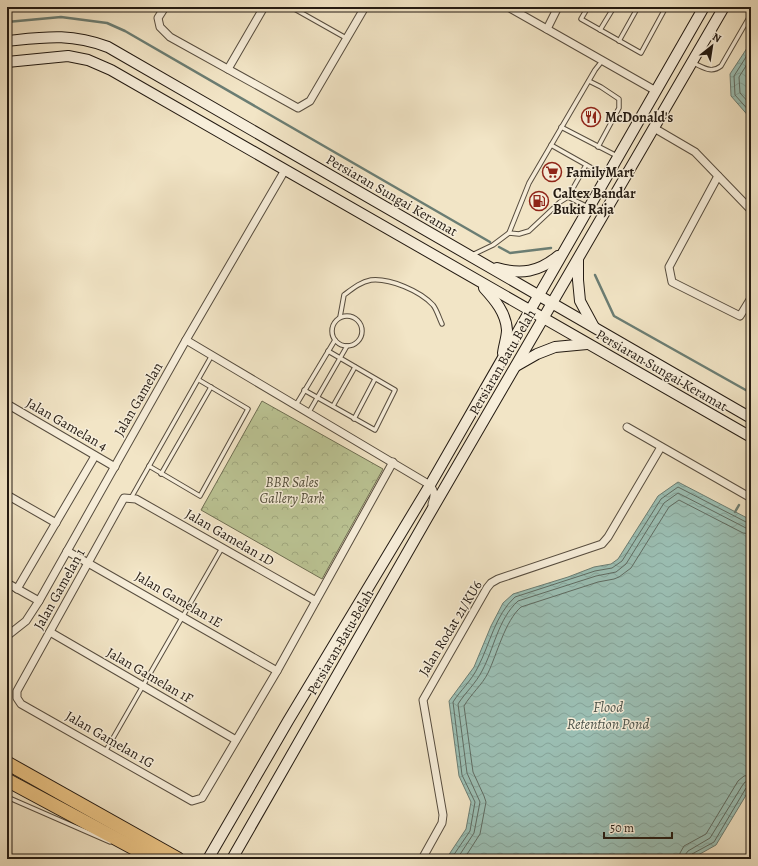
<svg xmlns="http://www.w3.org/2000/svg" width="758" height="866" font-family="Alegreya,serif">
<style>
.park{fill:url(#park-crowns);stroke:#6f6f53}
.water{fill:url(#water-waves);stroke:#6b7d73}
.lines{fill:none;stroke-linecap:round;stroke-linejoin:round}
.shore{stroke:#5f6c63;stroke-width:1}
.stream{stroke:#6b7d73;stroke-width:2.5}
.lane-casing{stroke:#574d3f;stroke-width:5.5}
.street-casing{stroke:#574d3f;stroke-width:9}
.secondary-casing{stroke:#231a12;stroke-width:12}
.highway-casing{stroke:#231a12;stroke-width:15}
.lane{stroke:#f7eeda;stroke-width:3.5}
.street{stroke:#f7eeda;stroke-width:7}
.secondary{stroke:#f7eeda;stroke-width:10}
.highway{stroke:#e9c283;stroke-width:13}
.labels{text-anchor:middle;stroke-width:3;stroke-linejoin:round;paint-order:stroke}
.poi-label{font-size:14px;font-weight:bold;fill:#231a12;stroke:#f7eeda;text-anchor:start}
.street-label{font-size:14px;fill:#231a12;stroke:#f7eeda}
.park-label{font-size:14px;font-style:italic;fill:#514d39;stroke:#f7eeda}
.water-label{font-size:15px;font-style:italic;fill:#4d544b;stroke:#f7eeda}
</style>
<defs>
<pattern id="park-crowns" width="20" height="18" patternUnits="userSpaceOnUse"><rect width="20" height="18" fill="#bbc494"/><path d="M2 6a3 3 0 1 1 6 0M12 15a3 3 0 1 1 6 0" fill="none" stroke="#a0a87f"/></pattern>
<pattern id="water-waves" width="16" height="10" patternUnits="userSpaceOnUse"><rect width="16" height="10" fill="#9bbfb4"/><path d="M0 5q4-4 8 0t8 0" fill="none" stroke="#85a49a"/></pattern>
</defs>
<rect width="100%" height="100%" fill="#f2e5c6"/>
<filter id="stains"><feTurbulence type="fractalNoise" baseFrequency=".005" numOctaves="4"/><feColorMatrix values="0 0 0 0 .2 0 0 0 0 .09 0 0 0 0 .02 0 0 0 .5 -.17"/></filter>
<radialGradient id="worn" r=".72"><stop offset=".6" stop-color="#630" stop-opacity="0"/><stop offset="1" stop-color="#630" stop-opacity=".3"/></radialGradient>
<polygon class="park" points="262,401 383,469 322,579 201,510"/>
<g class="water">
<polygon points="751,42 751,119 731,96 730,74"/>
<polygon points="678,482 751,520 751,787 716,845 691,859 446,859 466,829 471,802 459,776 449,701 474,667 491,626 503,603 513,594 568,577 594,567 611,564 618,559 658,496"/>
</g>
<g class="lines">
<g class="shore">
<polyline points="751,49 734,76 735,95 751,113"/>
<polyline points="751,58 739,77 740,93 751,105"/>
<path d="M451 859 470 831 475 802 462 775 453 702C460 691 472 680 478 667 490 644 495 615 515 597L595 571 612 568 622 561 661 499 678 487 748 523H751"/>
<path d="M457 859 474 833 480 802 467 773 458 704C465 693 476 683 482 671 494 649 498 619 518 601L596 576 616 572 626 564 664 503 678 493 746 528H751"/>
<path d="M464 859 480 834 486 802 484 796 473 772 464 706C471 694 482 685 488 673 497 654 505 621 521 607L598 582 614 579 619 577 631 568 669 507 679 500 743 533 751 534"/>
<polyline points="679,859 680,853 684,846 706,834 738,781 744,776 751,775"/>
<polyline points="685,859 685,855 688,851 710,838 742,786 745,782 751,781"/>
<polyline points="690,859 692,854 714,842 746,788 751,786"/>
</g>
<g class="stream">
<polyline points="7,22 61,17 107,23 125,31 490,242"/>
<polyline points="499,247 510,253 551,248"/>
<polyline points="595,275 614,316 751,393"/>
<polyline points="735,512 739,505"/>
</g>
<defs>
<g id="lane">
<polyline points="291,7 346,38"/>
<polyline points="588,7 581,19 641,53 666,7"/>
<polyline points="600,30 614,7"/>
<polyline points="619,41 638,7"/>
<path d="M693 63C703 67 711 74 721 66L751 14"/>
<polyline points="589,81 601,87 619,99 619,108 598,147"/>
<polyline points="561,127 617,156"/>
<polyline points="551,145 606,176"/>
<polyline points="568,197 586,165"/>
<polyline points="509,233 519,234 529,231 560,202 568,197 588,207"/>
<polyline points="472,255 493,245 509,233 529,183 595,70 602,61"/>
<circle cx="347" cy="331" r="15"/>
<path d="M340 317 344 295C352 289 360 282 371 280 390 278 420 291 433 305 437 310 439 318 442 324"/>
<polyline points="304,390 375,430 395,390 328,351"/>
<polyline points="296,405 335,340"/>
<polyline points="333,406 355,367"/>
<polyline points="309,412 347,346"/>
<polyline points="354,419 375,379"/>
<polyline points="149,466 200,496 248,409 199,380"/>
<polyline points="161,474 211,387"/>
<polyline points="131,498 212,355"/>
<polyline points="105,752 222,548"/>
<polyline points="7,797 110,842"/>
</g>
<g id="street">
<polyline points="165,7 158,18 160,27 170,37 298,108 310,101 365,7"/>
<polyline points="508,7 656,91"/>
<polyline points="547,29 558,7"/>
<polyline points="228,69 264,7"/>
<polyline points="654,128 695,152 751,210"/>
<polyline points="718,176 669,267 672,282 740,316 751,298"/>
<path d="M186 340 430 485C435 492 435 496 432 504"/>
<polyline points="7,404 115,467"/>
<polyline points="627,427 751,498"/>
<polyline points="7,495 56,523"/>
<polyline points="67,551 277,671"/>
<polyline points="7,583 39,601"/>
<polyline points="17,589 95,456"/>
<polyline points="316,601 136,499 124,498 17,691 17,698 21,704 192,801 202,798 277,671 393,462"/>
<polyline points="50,632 236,740"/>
<polyline points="7,636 26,621 39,601 186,340 285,170"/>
<polyline points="422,859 442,823 443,815 423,700 487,588 491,583 498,579 602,544 608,537 661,447"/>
<polyline points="748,859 751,854"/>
</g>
<g id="secondary">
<path d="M7 41C46 37 70 33 108 47L751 418"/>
<polyline points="7,62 68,56 88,60 111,70 751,437"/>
<polyline points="578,260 578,280 580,301 594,327"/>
<path d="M497 268C521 275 539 272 558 256"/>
<path d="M484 288C495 300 506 313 507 330 507 337 504 345 503 353"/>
<polyline points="516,366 537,354 555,347 587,344"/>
<polyline points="208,859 288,721 430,485 704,7"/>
<polyline points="232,859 426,520 724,7"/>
</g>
<g id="highway">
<polyline points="7,763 178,859"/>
<polyline points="7,780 154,859"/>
</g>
</defs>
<use href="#lane" class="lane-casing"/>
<use href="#street" class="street-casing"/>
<use href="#secondary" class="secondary-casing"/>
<use href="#highway" class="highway-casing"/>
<use href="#lane" class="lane"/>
<use href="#street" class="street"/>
<use href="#secondary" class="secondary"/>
<use href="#highway" class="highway"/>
</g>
<defs>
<symbol id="restaurant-ring" viewBox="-11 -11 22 22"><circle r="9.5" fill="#f7eeda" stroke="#8f2418" stroke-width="1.5"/><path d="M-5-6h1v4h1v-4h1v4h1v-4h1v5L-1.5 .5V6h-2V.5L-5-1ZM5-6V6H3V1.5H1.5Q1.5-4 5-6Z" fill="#8f2418"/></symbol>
<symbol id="supermarket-ring" viewBox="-11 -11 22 22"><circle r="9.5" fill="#f7eeda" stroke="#8f2418" stroke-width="1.5"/><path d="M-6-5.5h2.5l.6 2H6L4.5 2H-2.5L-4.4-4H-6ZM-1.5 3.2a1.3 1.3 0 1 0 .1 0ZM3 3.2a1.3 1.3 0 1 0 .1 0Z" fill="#8f2418"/></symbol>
<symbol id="fuel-ring" viewBox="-11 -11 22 22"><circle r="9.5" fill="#f7eeda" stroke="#8f2418" stroke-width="1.5"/><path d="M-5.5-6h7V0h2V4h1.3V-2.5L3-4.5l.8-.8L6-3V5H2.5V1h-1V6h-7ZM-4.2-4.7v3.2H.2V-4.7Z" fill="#8f2418"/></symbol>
</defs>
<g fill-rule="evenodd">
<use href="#restaurant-ring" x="580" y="106" width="22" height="22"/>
<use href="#supermarket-ring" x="541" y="161" width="22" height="22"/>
<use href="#fuel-ring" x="528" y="190" width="22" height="22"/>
</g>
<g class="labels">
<g class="poi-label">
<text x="605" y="122">McDonald's</text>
<text x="566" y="177">FamilyMart</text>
<text x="553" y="198">Caltex Bandar<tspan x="553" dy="16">Bukit Raja</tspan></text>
</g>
<g class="street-label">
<text transform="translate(392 195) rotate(30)" y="5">Persiaran Sungai Keramat</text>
<text transform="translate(502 362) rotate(-60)" y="5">Persiaran Batu Belah</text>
<text transform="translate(662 370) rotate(30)" y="5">Persiaran Sungai Keramat</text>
<text transform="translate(138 399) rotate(-60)" y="5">Jalan Gamelan</text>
<text transform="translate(67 424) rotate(30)" y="5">Jalan Gamelan 4</text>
<text transform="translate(230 537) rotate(30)" y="5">Jalan Gamelan 1D</text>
<text transform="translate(59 589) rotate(-61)" y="5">Jalan Gamelan 1</text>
<text transform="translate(179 599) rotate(30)" y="5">Jalan Gamelan 1E</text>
<text transform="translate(450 628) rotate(-59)" y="5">Jalan Rodat 21/KU6</text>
<text transform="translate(340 642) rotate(-60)" y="5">Persiaran Batu Belah</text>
<text transform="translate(150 675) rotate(30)" y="5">Jalan Gamelan 1F</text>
<text transform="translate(110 739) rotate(30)" y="5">Jalan Gamelan 1G</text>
</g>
<g class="park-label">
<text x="292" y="487">BBR Sales<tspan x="292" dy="16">Gallery Park</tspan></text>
</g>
<g class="water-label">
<text x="608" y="712">Flood<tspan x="608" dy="17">Retention Pond</tspan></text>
</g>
</g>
<rect width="758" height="866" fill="none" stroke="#f2e5c6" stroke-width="24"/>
<rect x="8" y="8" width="742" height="850" fill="none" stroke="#231a12" stroke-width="2"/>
<rect x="12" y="12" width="734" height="842" fill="none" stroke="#231a12"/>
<g transform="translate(712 46) rotate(30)" stroke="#f7eeda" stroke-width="3" paint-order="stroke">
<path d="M0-3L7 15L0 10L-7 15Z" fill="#231a12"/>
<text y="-6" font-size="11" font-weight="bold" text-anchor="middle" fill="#231a12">N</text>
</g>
<path d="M604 832v6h68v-6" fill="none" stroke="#231a12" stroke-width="2"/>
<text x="610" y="832" font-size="12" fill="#231a12" stroke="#f7eeda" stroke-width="3" paint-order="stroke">50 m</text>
<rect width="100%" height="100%" filter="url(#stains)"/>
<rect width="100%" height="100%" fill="url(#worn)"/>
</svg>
